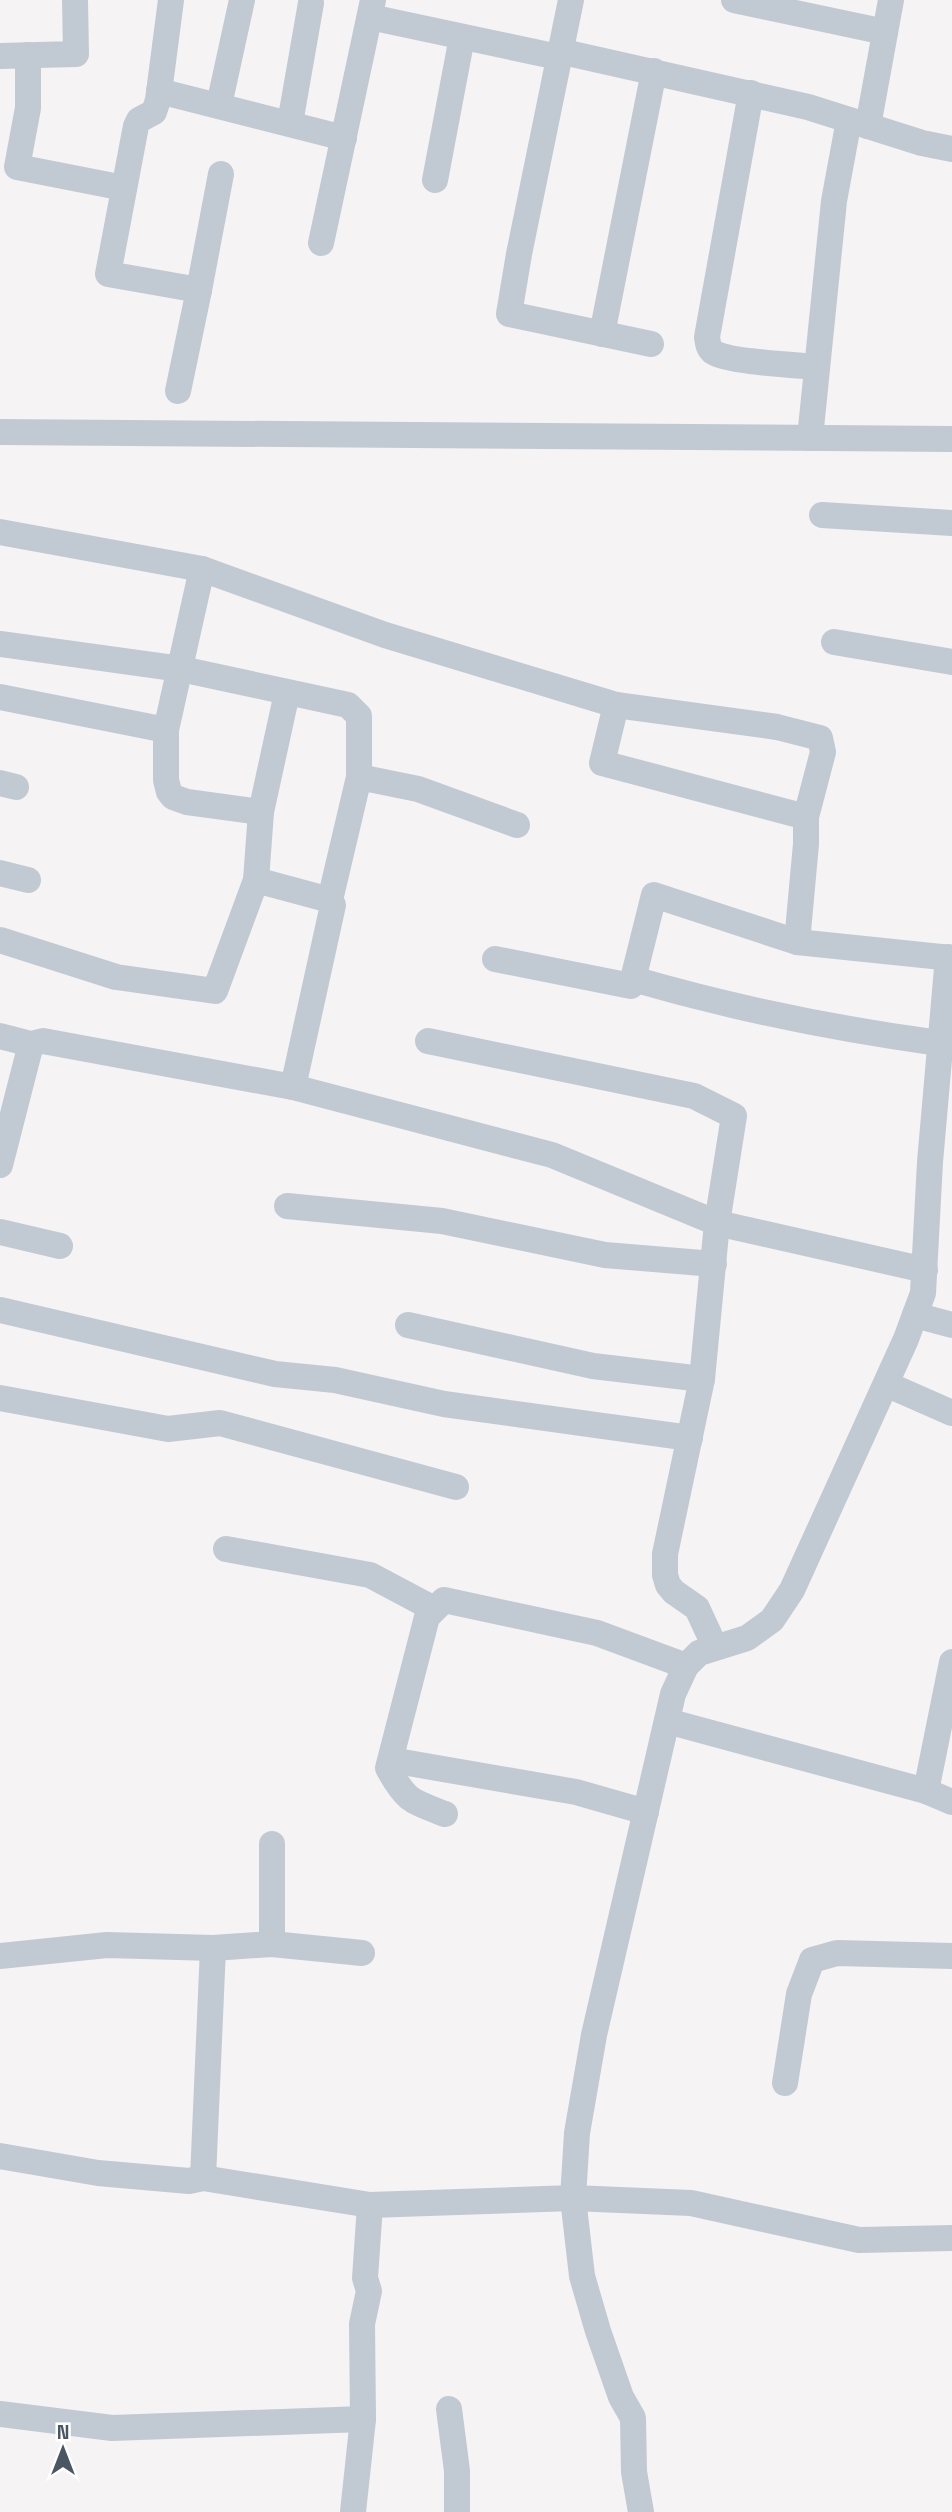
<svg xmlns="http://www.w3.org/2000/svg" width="952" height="2512" font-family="'Space Grotesk',sans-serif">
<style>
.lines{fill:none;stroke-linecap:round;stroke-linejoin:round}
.minor{stroke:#c1cad2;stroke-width:26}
</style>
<rect width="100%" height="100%" fill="#f5f3f3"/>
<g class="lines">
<g class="minor">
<polyline points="171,0 158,100 154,112 139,120 136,126 108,274 199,290 178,391"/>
<polyline points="571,0 519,254 509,314 651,344"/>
<polyline points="734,0 885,32"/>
<polyline points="370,17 558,57"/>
<polyline points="559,51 808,107 922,143 952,149"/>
<polyline points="28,55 28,108 17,167 124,188"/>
<polyline points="0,56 76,54 75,0"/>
<polyline points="159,91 344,138"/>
<path d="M751 93 707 337C708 343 708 348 713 352 727 362 796 365 817 367"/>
<polyline points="219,105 242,0"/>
<polyline points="290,123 311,3"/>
<polyline points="868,126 891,0"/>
<polyline points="435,180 462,37"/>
<polyline points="321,243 373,0"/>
<polyline points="199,290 221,174"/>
<polyline points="602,334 654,71"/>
<polyline points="0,432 952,439"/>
<polyline points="810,438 834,201 849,120"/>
<polyline points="822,515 952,523"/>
<polyline points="0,532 202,569 385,635 616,705 777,727 820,738 823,752 806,817 806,844 797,942"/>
<polyline points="202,569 166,730 166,780 169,792 173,797 187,802 261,812"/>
<polyline points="834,642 952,662"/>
<polyline points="0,644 181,669 348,705 359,716 359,777"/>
<polyline points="0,697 166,730"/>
<polyline points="616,705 602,763 806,817"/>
<polyline points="0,783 16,787"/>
<polyline points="0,873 28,880"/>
<polyline points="256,880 330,900"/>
<polyline points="0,940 116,977 215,991 256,880 261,812 287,693"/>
<polyline points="495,959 631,986 633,979"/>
<polyline points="0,1036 31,1044 43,1041 293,1087 552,1155 717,1223 925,1270"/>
<polyline points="428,1041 694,1096 734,1116 717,1223 702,1379 665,1554 665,1575 668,1585 674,1592 697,1608 715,1647"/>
<path d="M939 1043C836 1029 733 1008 633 979L654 895 797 942 952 958"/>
<polyline points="293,1087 333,905 330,900 359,777 418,789 517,825"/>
<polyline points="0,1165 31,1044"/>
<polyline points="287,1206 442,1221 605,1255 714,1264"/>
<polyline points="0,1232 60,1246"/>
<polyline points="0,1310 275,1374 335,1380 444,1404 690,1438"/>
<polyline points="915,1315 952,1325"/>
<polyline points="408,1325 593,1366 702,1379"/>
<polyline points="886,1384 952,1413"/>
<polyline points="0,1398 168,1429 220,1423 456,1487"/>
<polyline points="226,1549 370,1575 434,1609"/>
<polyline points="667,1721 926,1791 952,1802"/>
<polyline points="391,1760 576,1792 646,1812"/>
<polyline points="926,1791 952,1662"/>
<path d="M445 1814C411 1801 406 1801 388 1768L427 1617 444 1600 597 1633 686 1666"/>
<polyline points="272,1844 272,1944"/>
<polyline points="0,1956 107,1945 213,1948 272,1944 362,1953"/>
<polyline points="785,2083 799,1994 812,1960 837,1953 952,1956"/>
<polyline points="0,2156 98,2173 189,2181 203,2178 370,2205 573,2198 691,2203 859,2240 952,2238"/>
<polyline points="203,2178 213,1948"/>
<polyline points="449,2409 457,2471 457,2512"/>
<polyline points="0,2414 112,2428 363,2419"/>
<polyline points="353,2512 363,2419 362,2324 369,2291 365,2278 370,2205"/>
<polyline points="641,2512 634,2472 633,2418 621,2397 598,2331 582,2276 573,2198 577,2133 594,2035 673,1694 686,1666 699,1653 747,1638 772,1620 792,1590 906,1339 923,1293 930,1162 948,957"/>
</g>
</g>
<g transform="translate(63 2449)" stroke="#ffffff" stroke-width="5" paint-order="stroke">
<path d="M0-5L12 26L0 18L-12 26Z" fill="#4a5661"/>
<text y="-10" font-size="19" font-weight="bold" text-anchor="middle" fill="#4a5661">N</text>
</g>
</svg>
